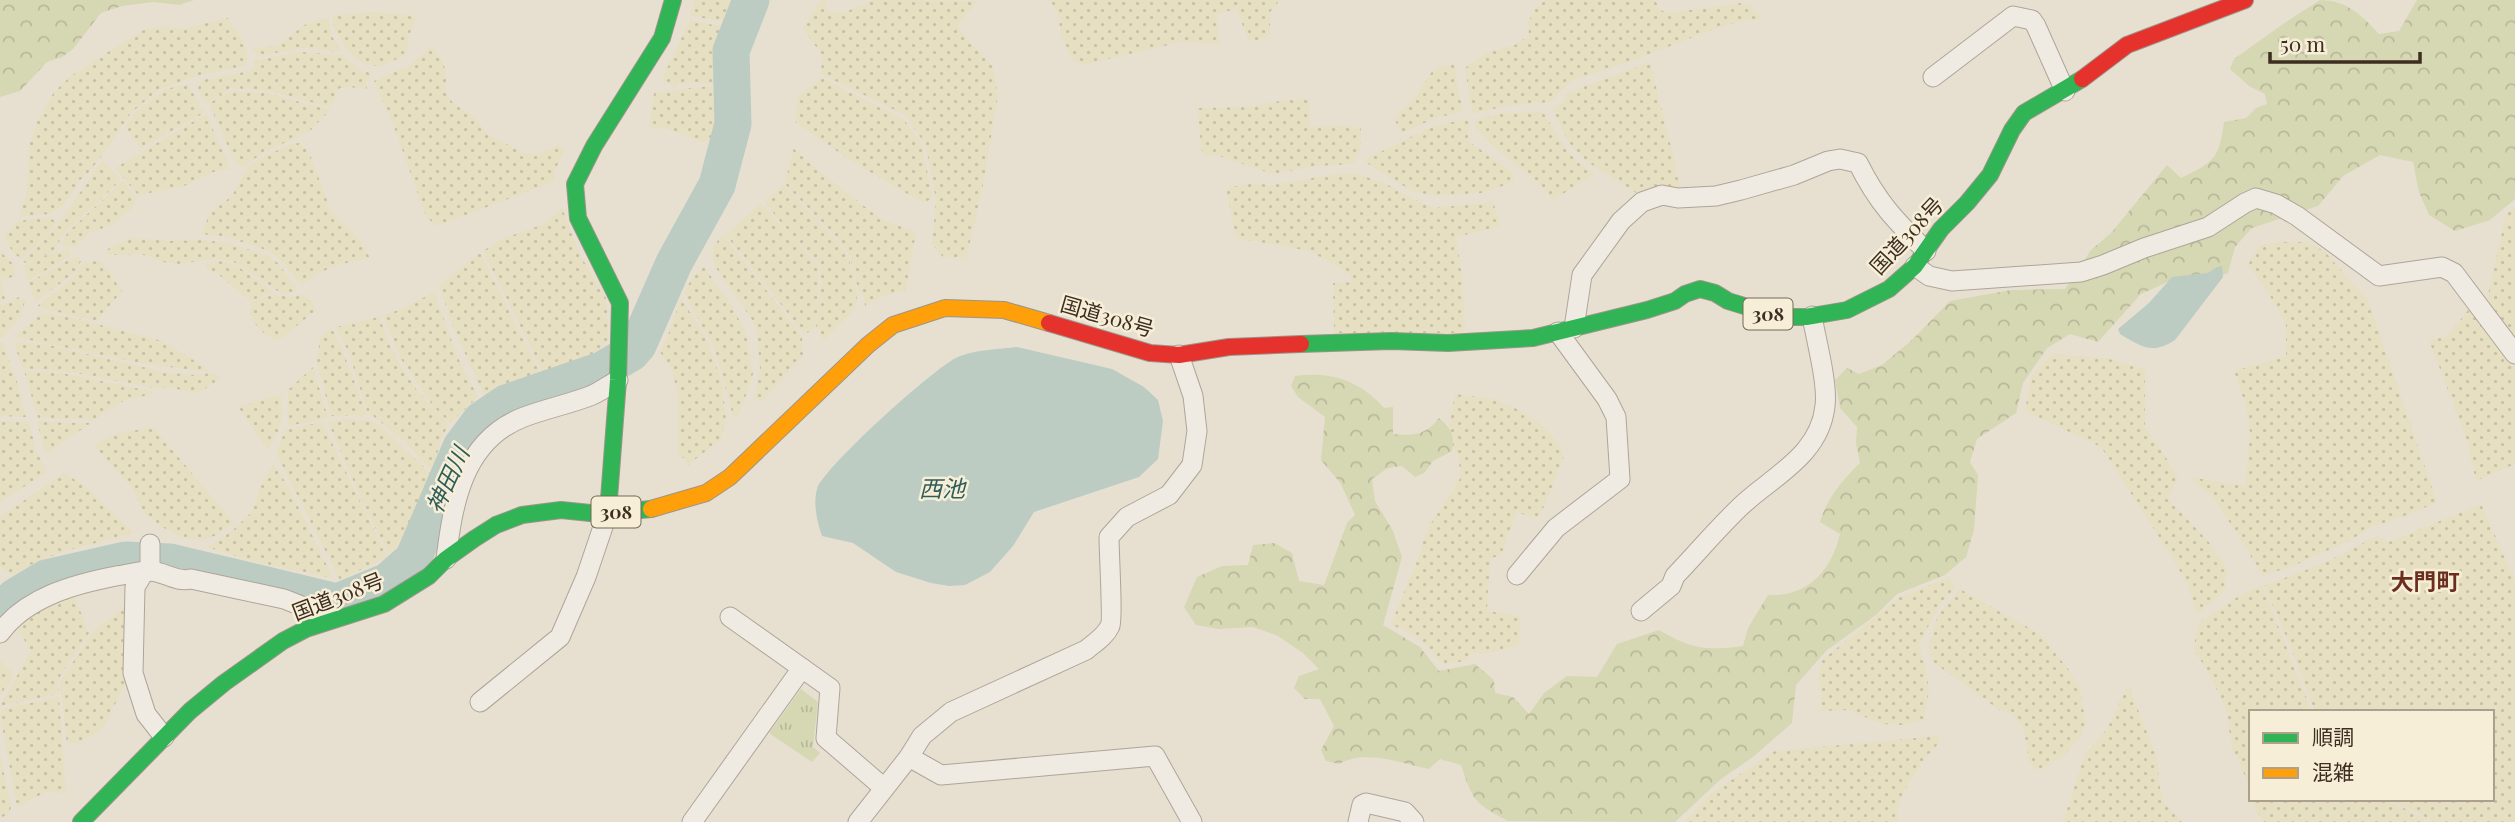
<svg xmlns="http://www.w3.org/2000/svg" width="2515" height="822" font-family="'Playfair Display','Noto Sans JP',serif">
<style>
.farmland{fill:url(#farmland-dots)}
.forest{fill:url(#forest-crowns)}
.park{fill:url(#park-tufts)}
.water{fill:#bcccc2}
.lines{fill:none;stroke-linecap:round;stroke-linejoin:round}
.river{stroke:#bcccc2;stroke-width:37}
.street-casing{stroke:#ada599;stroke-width:21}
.fast-casing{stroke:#9c958a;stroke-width:18}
.slow-casing{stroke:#9c958a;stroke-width:18}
.jam-casing{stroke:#9c958a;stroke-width:18}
.street{stroke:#efebe3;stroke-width:19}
.fast{stroke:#30b455;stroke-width:16}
.slow{stroke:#ff9f0a;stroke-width:16}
.jam{stroke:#e5322d;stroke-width:16}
.labels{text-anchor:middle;stroke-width:5;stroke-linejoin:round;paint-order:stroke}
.shield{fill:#f7eed8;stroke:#756857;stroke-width:2}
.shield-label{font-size:19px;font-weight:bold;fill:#3d2e20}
.street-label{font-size:21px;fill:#3d2e20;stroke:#f7eed8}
.water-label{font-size:23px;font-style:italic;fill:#2f5d5a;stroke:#f7eed8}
.neighbourhood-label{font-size:23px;font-weight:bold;fill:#6b2e1e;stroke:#f7eed8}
</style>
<defs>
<pattern id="farmland-dots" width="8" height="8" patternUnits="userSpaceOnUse" patternTransform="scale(1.75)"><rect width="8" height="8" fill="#e6dfc2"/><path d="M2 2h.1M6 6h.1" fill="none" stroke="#c6c0a6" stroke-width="1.8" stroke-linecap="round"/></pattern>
<pattern id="forest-crowns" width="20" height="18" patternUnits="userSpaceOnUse" patternTransform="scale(1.75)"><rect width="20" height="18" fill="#d6d7b3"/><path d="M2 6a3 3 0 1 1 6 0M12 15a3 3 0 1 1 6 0" fill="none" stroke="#b9b99a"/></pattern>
<pattern id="park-tufts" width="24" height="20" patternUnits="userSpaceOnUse" patternTransform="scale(1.75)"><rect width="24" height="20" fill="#d6d7b3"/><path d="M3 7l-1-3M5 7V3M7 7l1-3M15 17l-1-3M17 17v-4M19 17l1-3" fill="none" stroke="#b9b99a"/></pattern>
</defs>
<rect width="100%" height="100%" fill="#e7e0d1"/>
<g class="farmland">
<polygon points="694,0 737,0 727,22 690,16"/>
<polygon points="821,0 825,0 829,12 843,13 873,0 977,1 957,27 993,67 998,95 982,191 966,259 943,257 932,244 936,200 930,166 925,144 905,115 821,74 822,55 803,29"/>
<polygon points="1050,0 1280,0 1270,12 1270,34 1264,39 1249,41 1236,9 1217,14 1219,45 1181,42 1083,65 1072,60 1060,34 1059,16"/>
<polygon points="1545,0 1655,0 1660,10 1669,13 1741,3 1749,5 1760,15 1761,19 1737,22 1706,32 1632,61 1571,81 1550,102 1505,106 1478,113 1472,112 1465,68 1488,52 1515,45 1529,35 1528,22 1535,9"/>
<polygon points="370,12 397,13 417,17 409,35 406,55 381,66 367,65 357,60 346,48 335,31 332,16"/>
<polygon points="228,18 243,41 247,54 247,64 244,66 200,75 158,90 130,114 111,144 89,172 80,180 70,196 61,207 50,214 19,217 27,191 29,146 37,122 54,92 71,76 95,60 147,28 163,26 180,29"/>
<polygon points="321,19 329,19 331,35 341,50 338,52 304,48 257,56 253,48 277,46 306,24"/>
<polygon points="690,20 727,28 719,68 721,85 690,82 673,87 662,79"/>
<polygon points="432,46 442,60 446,72 446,93 453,103 473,116 489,135 524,153 538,154 557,146 566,148 555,170 555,181 437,226 426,217 396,132 374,81 410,65"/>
<polygon points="301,52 342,55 362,71 368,72 371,75 366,82 367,89 349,87 340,88 330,107 269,91 231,88 207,103 197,90 202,80 249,71 254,66 254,61"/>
<polygon points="1650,62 1673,155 1681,193 1641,196 1586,161 1569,143 1552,109 1562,103 1567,93"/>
<polygon points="1455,63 1457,84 1463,111 1433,119 1403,133 1398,128 1395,119 1401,110 1413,100 1433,70"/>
<polygon points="821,78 903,119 920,140 932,192 931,199 923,203 848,159 795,122 798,97"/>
<polygon points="188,84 204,113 141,148 125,127 134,113 166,89"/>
<polygon points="698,87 724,87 724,113 710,140 702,142 664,128 649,128 654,93"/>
<polygon points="233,91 266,93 330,110 309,132 266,151 242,167 234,160 209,104 221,95"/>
<polygon points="1309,99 1310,127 1339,125 1361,128 1360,151 1353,164 1318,166 1273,174 1222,157 1202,154 1197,108 1246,107 1286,100"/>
<polygon points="1543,112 1567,150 1579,163 1595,174 1553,200 1540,184 1496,149 1475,127 1475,120 1502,113"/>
<polygon points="206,114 231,169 213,172 182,187 138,195 115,168"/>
<polygon points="1469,119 1468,141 1513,172 1514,182 1482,193 1435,196 1412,191 1372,167 1364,160 1423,131 1441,124"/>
<polygon points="300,143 309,152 331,211 358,237 370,258 337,265 319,273 301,285 279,258 269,251 227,237 201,234 210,213 232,196 248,167 259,159 291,144"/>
<polygon points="793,148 820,172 881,219 916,232 906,290 880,297 865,306 863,294 859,293 850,256 839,240 785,184"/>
<polygon points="102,160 121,180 62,235 55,251 25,263 23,261 61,221"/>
<polygon points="1335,174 1359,174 1388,185 1411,198 1434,208 1493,202 1501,226 1456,237 1463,281 1465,333 1334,333 1333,283 1352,282 1350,274 1310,251 1236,238 1226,188 1253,183 1272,185"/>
<polygon points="123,181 137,198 131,210 111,225 88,234 76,247 63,246 62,242 68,232"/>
<polygon points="784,185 838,242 849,259 856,286 857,300 854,310 823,341 820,331 816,327 821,280 819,264 790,234 764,201"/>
<polygon points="761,203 818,266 818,306 814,327 805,335 726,235"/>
<polygon points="2515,207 2515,342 2486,304 2506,214"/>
<polygon points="562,208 580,255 606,298 609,339 594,355 574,365 544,374 483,251 502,239 544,224"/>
<polygon points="48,217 57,222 46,236 22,259 13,253 4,236 12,227 19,221"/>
<polygon points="724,236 802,336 803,355 762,402 755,398 760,369 757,333 753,321 716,268 713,259 713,249 718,240"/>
<polygon points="131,238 173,241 203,240 229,243 266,255 278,263 297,289 294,292 282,294 231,260 216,259 178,264 163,262 141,254 111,255 105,253 108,249"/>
<polygon points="2280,242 2308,242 2325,252 2369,302 2437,502 2413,513 2372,527 2349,541 2293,566 2262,576 2245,546 2213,497 2189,477 2245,486 2250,432 2246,407 2234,371 2286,356 2286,325 2269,294 2248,265 2260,245"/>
<polygon points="68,250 71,256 27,281 24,265 40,257"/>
<polygon points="0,251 13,264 16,276 1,280 5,299 0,303"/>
<polygon points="480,253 541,375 509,385 484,396 453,326 440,289 441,284"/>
<polygon points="79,257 81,261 75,272 36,302 28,283 72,258"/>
<polygon points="101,261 122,291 97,321 36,307 71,280 84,262"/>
<polygon points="214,261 228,262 240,268 271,290 271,293 250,301 218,274 207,269 205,265"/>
<polygon points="704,265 716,285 728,300 746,332 753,374 740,413 734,419 714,348 684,293 692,278"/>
<polygon points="434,292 458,358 478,397 450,423 433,406 401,359 383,315 402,309"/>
<polygon points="300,294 312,301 315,311 278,341 265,334 254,323 250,314 251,302 272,295 294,297"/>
<polygon points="19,297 25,301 21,316 3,338 0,338 0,307"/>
<polygon points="681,298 706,338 722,382 726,420 721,439 688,465 685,459 678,455 678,396 672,369 660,352 668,335"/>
<polygon points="2470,308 2515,369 2515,464 2476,481 2466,438 2429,340 2446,337"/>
<polygon points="41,313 70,317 162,341 205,367 209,372 145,364 15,337"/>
<polygon points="379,317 396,358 416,389 449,425 441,438 433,472 404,441 367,411 349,353 336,327"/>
<polygon points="332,328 342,349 367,415 331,416 317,363 320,337"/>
<polygon points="14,342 44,344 164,372 190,375 215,373 220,379 198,393 166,387 159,389 71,372 22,368"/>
<polygon points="0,343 3,343 19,387 26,417 0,416"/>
<polygon points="2052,354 2106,358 2145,369 2145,426 2178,476 2168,499 2208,541 2227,570 2224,591 2197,615 2188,586 2172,557 2101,447 2025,411 2031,376"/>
<polygon points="313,367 328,418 288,426 288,390"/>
<polygon points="24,371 62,373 155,392 141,397 125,400 94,420 38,418"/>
<polygon points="281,394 282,415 279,429 268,450 238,407"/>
<polygon points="1455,394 1494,399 1519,410 1541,424 1558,443 1564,457 1545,505 1536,519 1517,512 1501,556 1490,558 1487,611 1520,616 1519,645 1495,652 1470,654 1466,661 1442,664 1421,640 1391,624 1417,561 1426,531 1461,477 1458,455 1447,434"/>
<polygon points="344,419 370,420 383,428 431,474 421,495 413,523 402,540 389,554 365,508 328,422"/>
<polygon points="0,421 29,422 36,450 47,472 0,502"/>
<polygon points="37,421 67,423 91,423 49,452 44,449"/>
<polygon points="322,422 387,557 340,580 276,453 285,430"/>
<polygon points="153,427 234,523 217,535 202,540 183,538 164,528 144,513 132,488 95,447 98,442 115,434"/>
<polygon points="274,464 289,488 333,578 252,561 207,547 232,531 251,513 263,481"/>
<polygon points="64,473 85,486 134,533 65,551 34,563 13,575 0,567 0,517"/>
<polygon points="2481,504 2515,580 2515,822 2434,822 2392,799 2492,799 2492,712 2315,712 2292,650 2264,586 2324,563 2377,536 2389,542"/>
<polygon points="1948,578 1956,587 1939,606 1919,644 1927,674 1929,690 1924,720 1902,725 1882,724 1848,710 1822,711 1819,675 1821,661 1900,597"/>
<polygon points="2262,585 2312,712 2251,712 2251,793 2240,763 2232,749 2226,708 2204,665 2195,653 2195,635 2200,622 2239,596"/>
<polygon points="1960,589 2040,634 2069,670 2080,689 2086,724 2082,735 2064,756 2036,771 2029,762 2024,730 2013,715 1998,709 1933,662 1928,648 1938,615"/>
<polygon points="73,593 89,633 57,681 59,694 0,706 31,651 15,625 34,609"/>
<polygon points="127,606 127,680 104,727 81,742 67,744 60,682 94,630"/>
<polygon points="0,660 12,672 13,677 0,695"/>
<polygon points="2128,684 2157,758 2160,788 2164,802 2182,822 2063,822 2085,754 2107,729"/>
<polygon points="59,697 66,793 46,792 17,807 0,715 3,709"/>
<polygon points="1938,736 1938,744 1926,757 1904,791 1897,810 1898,822 1684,822 1712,793 1775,751"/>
<polygon points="0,754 11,807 10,812 0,819"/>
<polygon points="2253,799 2387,799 2429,822 2264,822 2256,811"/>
</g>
<g class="forest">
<polygon points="0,0 194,0 179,5 154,2 122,6 101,13 73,49 62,57 47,62 20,91 0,97"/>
<path d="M2320 0C2346 0 2362 15 2379 34L2399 31 2417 0H2515V199L2490 220 2455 231 2429 215 2419 192 2413 162 2380 155 2343 176 2318 206 2252 228 2235 247 2228 273 2187 290 2172 280 2141 294 2098 342 2070 334 2047 348 2023 383 2016 413 1977 439 1970 462 1978 475 1974 530 1966 557 1945 575 1897 594 1876 615 1827 650 1796 685 1792 723 1753 757 1721 779 1675 822 1508 821C1474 803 1473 801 1461 765L1440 759 1429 769C1399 763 1366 749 1339 764L1326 761 1321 750 1334 726 1320 699H1305L1294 688 1299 676 1319 669 1303 653 1278 636 1253 627 1218 629 1196 625 1184 607 1197 577 1222 566 1248 565 1253 545 1274 543 1292 553 1299 581 1324 585 1347 523 1355 515 1341 484 1321 460 1325 417 1298 397 1291 386 1295 376C1330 371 1360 380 1384 408L1393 407V434C1414 436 1426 435 1439 418 1451 428 1455 435 1452 451L1433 461 1424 473 1415 477 1402 466 1388 468 1372 479 1375 501 1393 531 1402 557 1383 625 1420 647 1439 671 1475 664 1494 680 1495 693 1513 697 1529 714 1544 693 1567 676 1597 677 1617 644 1659 630C1692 649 1706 651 1743 646L1748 628 1768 595C1808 597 1831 571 1840 534L1820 522C1826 500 1843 479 1860 463L1856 443 1857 427 1840 408 1835 380 1847 368 1859 374 1882 365 1912 340 1950 301 2011 290 2065 289 2091 250 2111 233 2167 165 2181 178C2214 162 2219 159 2224 122L2246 118 2256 108 2267 104 2265 94 2249 86 2230 69 2234 59 2283 24Z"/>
</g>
<polygon class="park" points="801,689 818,702 813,747 820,753 812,762 769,733"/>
<g class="water">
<path d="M2222 266 2223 277 2175 340C2152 355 2142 347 2120 334L2118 329 2149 303 2172 277 2208 273 2217 267Z"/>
<path d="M1017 347 1112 369 1144 387 1158 400 1163 421 1158 459 1139 477 1034 512 1013 546 990 572 965 585 949 586 931 583 896 572 853 543 822 536C817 522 813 504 817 489 822 469 937 365 958 357 973 350 1000 349 1017 347Z"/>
</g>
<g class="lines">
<polyline class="river" points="0,610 16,596 46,578 125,560 170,562 337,602 388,581 413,559 461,447 481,420 506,403 602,370 631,353 638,345 674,263 717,185 733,124 731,51 751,0"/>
<defs>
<g id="street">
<polyline points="1933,77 2013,16 2032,20 2036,26 2065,91"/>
<polyline points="1915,266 1929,276 1952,281 2081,272 2103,265 2144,248 2208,227 2245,203 2256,198 2276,204 2297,216 2379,276 2442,267 2454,273 2515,354"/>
<path d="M1574 328 1582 275 1621 221 1642 202 1662 195 1678 198 1716 196 1741 190 1794 175 1828 161 1840 159 1858 163C1878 203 1895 220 1926 251"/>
<path d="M446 559C453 503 463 440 524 417 545 409 569 404 590 396 600 392 609 385 618 380"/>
<polyline points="150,571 150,544"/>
<polyline points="144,572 135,587 133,673 146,714 164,737"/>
<polyline points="1517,575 1556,528 1620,479 1616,417 1607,399 1558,332"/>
<path d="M1641 611 1671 586 1675 576C1697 553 1718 528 1741 506 1773 476 1820 455 1825 406 1828 383 1816 340 1812 316"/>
<polyline points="730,617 830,688 826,738 884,788"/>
<path d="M0 633C26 597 75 584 116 576 126 575 138 571 149 571 164 571 176 583 191 579L284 599 332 618"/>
<polyline points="480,702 560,637 586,577 608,512"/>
<polyline points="909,757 941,775 1155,756 1192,822"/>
<polyline points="692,822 802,668"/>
<path d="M858 822 909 757 922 736 951 712 1086 650C1094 643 1105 637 1110 626 1113 620 1109 551 1109 537L1127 517 1169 495 1192 465 1197 431 1193 396 1179 355"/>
<polyline points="1358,822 1362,805 1366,803 1405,812 1414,822"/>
</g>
<g id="fast">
<polyline points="1301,344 1391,341 1448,343 1533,338 1647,310 1675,301 1685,294 1700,289 1715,293 1728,301 1780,317 1806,317 1847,310 1889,289 1915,266 1941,229 1967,203 1990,175 2012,130 2024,113 2082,79"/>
<polyline points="608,512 618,380 620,303 578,218 575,184 594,146 662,38 673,0"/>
<polyline points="81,822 190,711 224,683 283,641 306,629 384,604 429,576 446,559 474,539 496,525 522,515 561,510 600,514 651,509"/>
</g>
<polyline id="slow" points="651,509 706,493 730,477 868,345 893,325 945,308 1004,310 1049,323"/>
<g id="jam">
<polyline points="2082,79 2127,45 2245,0"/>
<polyline points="1049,323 1150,353 1179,355 1229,347 1301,344"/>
</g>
</defs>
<use href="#street" class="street-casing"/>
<use href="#fast" class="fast-casing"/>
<use href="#slow" class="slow-casing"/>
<use href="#jam" class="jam-casing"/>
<use href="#street" class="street"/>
<use href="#fast" class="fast"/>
<use href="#slow" class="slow"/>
<use href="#jam" class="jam"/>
</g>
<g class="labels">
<g class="shield">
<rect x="1743.5" y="298.5" width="49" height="31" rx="5"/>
<rect x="591.5" y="496.5" width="49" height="31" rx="5"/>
</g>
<g class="shield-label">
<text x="1768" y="321">308</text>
<text x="616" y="519">308</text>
</g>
<g class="street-label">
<text transform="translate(1907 236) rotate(-47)" y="7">国道308号</text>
<text transform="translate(1107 317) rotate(16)" y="7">国道308号</text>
<text transform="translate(338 597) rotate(-21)" y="7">国道308号</text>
</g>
<g class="water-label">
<text transform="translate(448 480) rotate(-65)" y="8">神田川</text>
<text x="942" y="497">西池</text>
</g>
<g class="neighbourhood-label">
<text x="2425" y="590">大門町</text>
</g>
</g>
<rect x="2249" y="710" width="245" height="91" fill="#f7eed8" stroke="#ada18e" stroke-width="2"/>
<rect x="2263" y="733" width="35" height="10" fill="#30b455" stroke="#ada18e" stroke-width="2"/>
<text x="2312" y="745" font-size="21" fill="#3d2e20">順調</text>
<rect x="2263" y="768" width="35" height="10" fill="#ff9f0a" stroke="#ada18e" stroke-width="2"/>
<text x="2312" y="780" font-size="21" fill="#3d2e20">混雑</text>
<path d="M2270 52v10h150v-10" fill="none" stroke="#3d2e20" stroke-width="3.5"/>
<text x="2280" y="52" font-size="21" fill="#3d2e20" stroke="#f7eed8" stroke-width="5" paint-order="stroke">50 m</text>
</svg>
